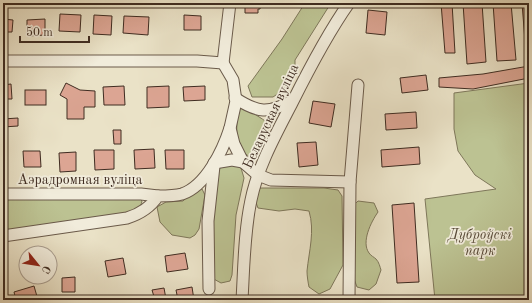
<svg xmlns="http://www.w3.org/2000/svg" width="532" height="303" font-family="'Old Standard TT',serif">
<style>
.green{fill:#bcc292;stroke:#7e775a}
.building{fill:#dca593;stroke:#3f2c21}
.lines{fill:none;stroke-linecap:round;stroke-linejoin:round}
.minor-casing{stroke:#6a5a4a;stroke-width:13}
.minor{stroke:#f1ecdb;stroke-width:11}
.labels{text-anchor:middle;stroke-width:3.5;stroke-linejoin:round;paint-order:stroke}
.street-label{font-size:14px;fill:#3f2c21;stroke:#f1ecdb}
.park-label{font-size:14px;font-style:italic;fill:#584a38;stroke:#f1ecdb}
</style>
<rect width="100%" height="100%" fill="#eae2c7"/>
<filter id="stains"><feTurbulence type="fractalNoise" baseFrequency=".005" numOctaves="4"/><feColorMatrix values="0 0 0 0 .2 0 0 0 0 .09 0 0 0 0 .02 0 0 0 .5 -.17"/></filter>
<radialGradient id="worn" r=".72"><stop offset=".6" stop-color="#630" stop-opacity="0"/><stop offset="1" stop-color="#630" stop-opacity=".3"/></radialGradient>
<g class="green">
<polygon points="305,3 331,3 295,60 295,77 282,91 273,97 252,97 248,86 282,39"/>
<polygon points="529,83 529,300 435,300 425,199 496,189 475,175 458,151 454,129 454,93"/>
<path d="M243 106C251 113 261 117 269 124L267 138 257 155 250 157C247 155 242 152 240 149 235 140 237 118 238 108Z"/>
<polygon points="225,163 234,163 241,168 244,178 236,215 232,275 230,281 221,283 212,278 212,206 218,169"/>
<path d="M260 188H324L338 190 342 196 343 265 330 289 319 294 309 287C308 282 307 276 307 271 309 251 315 231 309 211L295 209 279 211 258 208 255 200Z"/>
<polygon points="202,189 205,195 199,229 195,235 190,238 172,235 160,222 157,207 166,202 183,201 194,190"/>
<path d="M3 197 140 199 142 201C141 209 133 211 127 214L3 231Z"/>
<path d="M358 201 374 203 378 212C371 222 361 242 369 253 371 256 374 257 376 259 379 262 380 267 381 270L376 284 369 290 357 287 353 276 354 205Z"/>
</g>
<g class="building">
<polygon points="245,3 261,3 260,9 258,9 258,13 245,13"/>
<polygon points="441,3 452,3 455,53 445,53"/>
<polygon points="463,3 482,3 486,62 467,64"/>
<polygon points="493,3 511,3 516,60 497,61"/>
<polygon points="522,3 529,3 529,53 526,54"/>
<polygon points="368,10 387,12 385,35 366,33"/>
<polygon points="60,14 81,15 80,32 59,31"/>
<polygon points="94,15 112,16 111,35 93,34"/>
<polygon points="184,15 201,16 201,30 184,30"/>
<polygon points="124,16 149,17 148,35 123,33"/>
<polygon points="3,19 13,20 12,32 3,32"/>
<polygon points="45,19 45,35 27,36 27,20"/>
<polygon points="529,66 529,78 473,89 439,87 439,78 483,74"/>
<polygon points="426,75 428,90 402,93 400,78"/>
<polygon points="66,83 80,90 95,91 95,107 84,107 84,119 67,119 67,99 60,95"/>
<polygon points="11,84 12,99 3,99 3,85"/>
<polygon points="124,86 125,105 104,105 103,87"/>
<polygon points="169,86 169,107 147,108 147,87"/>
<polygon points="205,86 205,100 184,101 183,87"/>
<rect x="25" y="90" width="21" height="15"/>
<polygon points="313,101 335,104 331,127 309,123"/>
<polygon points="416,112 417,128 386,130 385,114"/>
<polygon points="18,118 18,126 3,127 3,119"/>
<polygon points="113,130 121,130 121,144 114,144"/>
<polygon points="316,142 318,165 299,167 297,143"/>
<polygon points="419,147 420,164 382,167 381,150"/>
<polygon points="154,149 155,168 135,169 134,150"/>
<polygon points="94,150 114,150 114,169 95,170"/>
<polygon points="165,150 184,150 184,169 166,169"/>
<polygon points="23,151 40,151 41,167 24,167"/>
<polygon points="76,152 76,171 60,172 59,153"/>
<polygon points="414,203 419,282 397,283 392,205"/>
<polygon points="185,253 188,269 167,272 165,256"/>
<polygon points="123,258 126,274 108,277 105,261"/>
<polygon points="75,277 75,292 62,292 62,278"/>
<polygon points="34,286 38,300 16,300 14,292"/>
<polygon points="192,287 194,300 178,300 176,290"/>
<polygon points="164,288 166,299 155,300 152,290"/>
</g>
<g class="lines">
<defs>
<g id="minor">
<polyline points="3,61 197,61 223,63"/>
<polyline points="223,63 233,80 236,101 230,128 234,144 243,162 258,175 271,180 350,182"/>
<polyline points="223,63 230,3"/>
<path d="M235 98C258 113 268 114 292 101"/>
<polyline points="214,163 232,160 243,162"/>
<polyline points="3,194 141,194 158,196"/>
<path d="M3 236 127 218C140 214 150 208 158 196 166 196 175 196 182 194 206 186 223 150 230 128"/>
<polyline points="209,289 208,221 214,166"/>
<path d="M242 300C244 267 244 233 251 200 258 166 276 134 292 103 309 69 327 34 349 3"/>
<polyline points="349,300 350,182 358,85"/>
</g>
</defs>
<use href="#minor" class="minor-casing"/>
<use href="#minor" class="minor"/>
</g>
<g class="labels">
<g class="street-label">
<text transform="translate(270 116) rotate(-65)" y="5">Беларуская вуліца</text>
<text x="80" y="184">Аэрадромная вуліца</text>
</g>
<g class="park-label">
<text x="480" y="239">Дуброўскі<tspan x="480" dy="16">парк</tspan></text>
</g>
</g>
<rect width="532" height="303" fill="none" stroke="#eae2c7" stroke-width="16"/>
<rect x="4" y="4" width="524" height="295" fill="none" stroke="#3f2c21" stroke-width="2"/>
<rect x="8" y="8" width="516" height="287" fill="none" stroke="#3f2c21"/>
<g transform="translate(38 265) rotate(120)"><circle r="19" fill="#f1ecdb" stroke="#aa9f91"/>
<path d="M0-3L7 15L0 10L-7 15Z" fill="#8f2418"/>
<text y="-6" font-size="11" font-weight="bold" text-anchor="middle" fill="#3f2c21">С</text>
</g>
<path d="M20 36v6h69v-6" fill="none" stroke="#3f2c21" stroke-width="2"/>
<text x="26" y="36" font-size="12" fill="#3f2c21" stroke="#f1ecdb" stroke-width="3" paint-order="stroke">50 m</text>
<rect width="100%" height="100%" filter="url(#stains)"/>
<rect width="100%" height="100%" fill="url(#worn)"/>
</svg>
